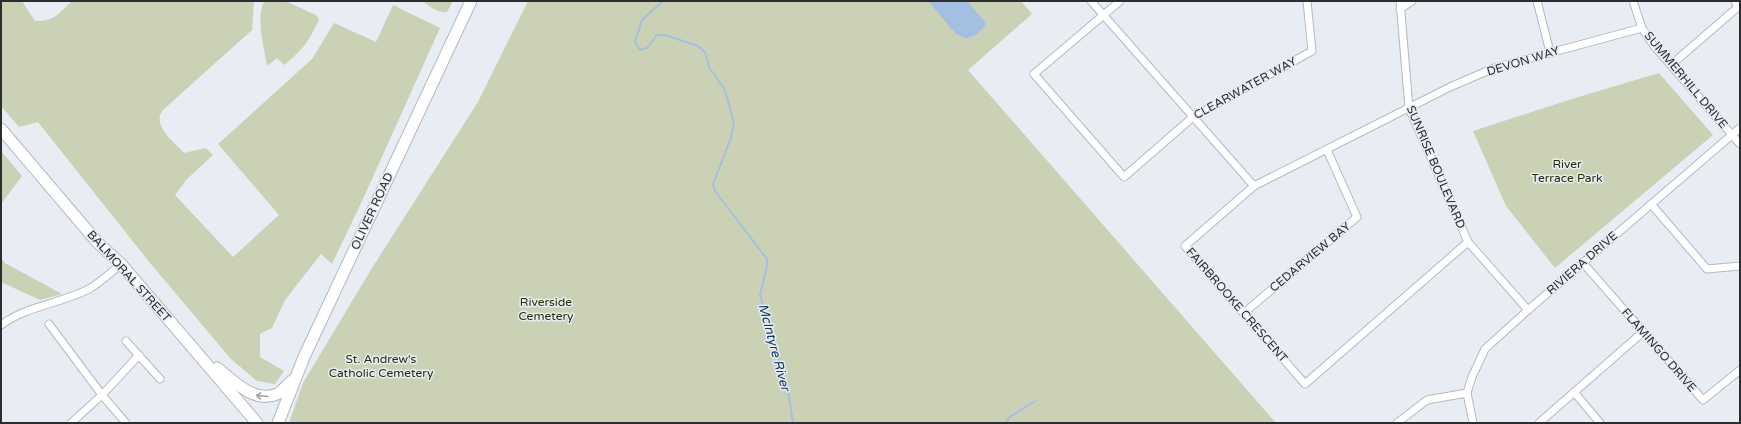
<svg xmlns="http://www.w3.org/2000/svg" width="1741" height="424" font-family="'Varela Round',sans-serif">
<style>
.green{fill:#cbd1b5}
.water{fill:#a3c0e3}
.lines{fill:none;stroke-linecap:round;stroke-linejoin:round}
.stream{stroke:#a3c0e3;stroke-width:2}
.minor-casing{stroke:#b4b9bf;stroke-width:9}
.secondary-casing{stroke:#b4b9bf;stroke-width:13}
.minor{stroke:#fff;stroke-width:7}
.secondary{stroke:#fff;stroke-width:11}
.oneway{stroke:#a0a0a1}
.labels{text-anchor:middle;stroke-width:3;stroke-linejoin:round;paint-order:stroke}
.street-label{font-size:12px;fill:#2b2d2f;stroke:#e8edf4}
.park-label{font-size:12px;fill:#272c09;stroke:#e8edf4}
.water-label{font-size:13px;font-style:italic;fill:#0f3864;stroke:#e8edf4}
</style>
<rect width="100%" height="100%" fill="#e8edf4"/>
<g class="green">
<path d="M1 1H22L35 21C55 21 57 15 72 1H254L252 30 163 110C151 125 174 142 184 153L206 148 213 155 187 179 175 195 233 257 279 215 218 144 312 59 334 23 376 42 393 5 440 28 363 199 332 264 321 254 285 300 272 328 260 334V357L284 371 275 384 257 381 231 359 150 263 38 122 19 127 1 106Z"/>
<path d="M264 1H285L316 15 319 19C310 40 302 51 284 65L277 58 267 66C264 46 256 20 264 1Z"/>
<path d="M423 1H453L447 12C437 13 430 7 423 1Z"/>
<polygon points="528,1 1021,1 1032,14 968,70 1276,423 289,423 303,383 372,268 478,102"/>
<polygon points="1659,73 1713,135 1555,268 1506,206 1473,131 1575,98"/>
<polygon points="1,151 22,176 1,204"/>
<polygon points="1,258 5,263 62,294 40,300 1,282"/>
</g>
<polygon class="water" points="928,1 967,1 985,22 985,26 977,34 966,39 955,33"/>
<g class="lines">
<g class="stream">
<polyline points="663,1 642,20 635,42 640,50 647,48 657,35 665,35 698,46 705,52 709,67 725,90 734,123 731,138 713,184 715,191 767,259 767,266 760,295 787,384 793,423"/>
<polyline points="1005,423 1011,416 1035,401"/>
</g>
<defs>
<g id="minor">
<polyline points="1091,1 1254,186"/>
<polyline points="1120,1 1034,74 1124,177 1193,117 1312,51 1307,1"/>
<polyline points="1400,1 1409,108 1468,242 1528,310"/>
<polyline points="1537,1 1550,52"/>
<polyline points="1633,1 1642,28 1654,46 1740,144"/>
<polyline points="1400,9 1412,1"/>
<polyline points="1671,65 1738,7 1735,1"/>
<polyline points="1651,204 1707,269 1740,266"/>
<polyline points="1468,242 1305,384 1185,246 1254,186 1450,87 1494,68 1642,28"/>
<polyline points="1583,263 1703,400 1740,370"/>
<polyline points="1244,313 1357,217 1327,150"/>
<polyline points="49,324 102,395 126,423"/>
<path d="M1 325C27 306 58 304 87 290 99 284 110 273 121 264"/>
<polyline points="126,341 160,379"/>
<polyline points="1574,392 1600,423"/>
<polyline points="71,423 102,395 139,355"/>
<polyline points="1397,423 1427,400 1467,393"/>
<polyline points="1473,423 1467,393 1472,377 1485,349 1528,310 1740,128"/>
<polyline points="1539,423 1643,332"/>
</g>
<g id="secondary">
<polyline points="1,129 98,243 121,264 257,423"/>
<path d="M217 368C233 380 254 404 277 394 282 392 288 384 293 380"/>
<polyline points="278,423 304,357 471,1"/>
</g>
</defs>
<use href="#minor" class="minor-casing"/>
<use href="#secondary" class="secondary-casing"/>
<use href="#minor" class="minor"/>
<use href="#secondary" class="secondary"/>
</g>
<defs><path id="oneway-shaft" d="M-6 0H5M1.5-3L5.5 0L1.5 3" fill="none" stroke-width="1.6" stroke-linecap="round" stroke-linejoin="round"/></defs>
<use class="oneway" href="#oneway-shaft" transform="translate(262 396) rotate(-175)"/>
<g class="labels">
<g class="street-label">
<text transform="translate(1523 61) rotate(-17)" y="4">DEVON WAY</text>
<text transform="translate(1686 80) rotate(50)" y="4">SUMMERHILL DRIVE</text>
<text transform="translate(1245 88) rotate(-29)" y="4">CLEARWATER WAY</text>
<text transform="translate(1436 167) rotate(67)" y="4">SUNRISE BOULEVARD</text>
<text transform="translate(372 211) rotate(-65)" y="4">OLIVER ROAD</text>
<text transform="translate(1310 257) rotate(-40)" y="4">CEDARVIEW BAY</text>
<text transform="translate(1582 263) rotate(-41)" y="4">RIVIERA DRIVE</text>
<text transform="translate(129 276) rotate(48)" y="4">BALMORAL STREET</text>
<text transform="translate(1237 305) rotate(49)" y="4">FAIRBROOKE CRESCENT</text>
<text transform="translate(1659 350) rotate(49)" y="4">FLAMINGO DRIVE</text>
</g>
<g class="park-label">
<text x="1567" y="168">River<tspan x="1567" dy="14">Terrace Park</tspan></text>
<text x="546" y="306">Riverside<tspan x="546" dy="14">Cemetery</tspan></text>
<text x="381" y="363">St. Andrew's<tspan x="381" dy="14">Catholic Cemetery</tspan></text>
</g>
<g class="water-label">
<text transform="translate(775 347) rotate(75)" y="5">McIntyre River</text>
</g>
</g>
<rect width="1741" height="424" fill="none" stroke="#2b2d2f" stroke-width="4"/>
</svg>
